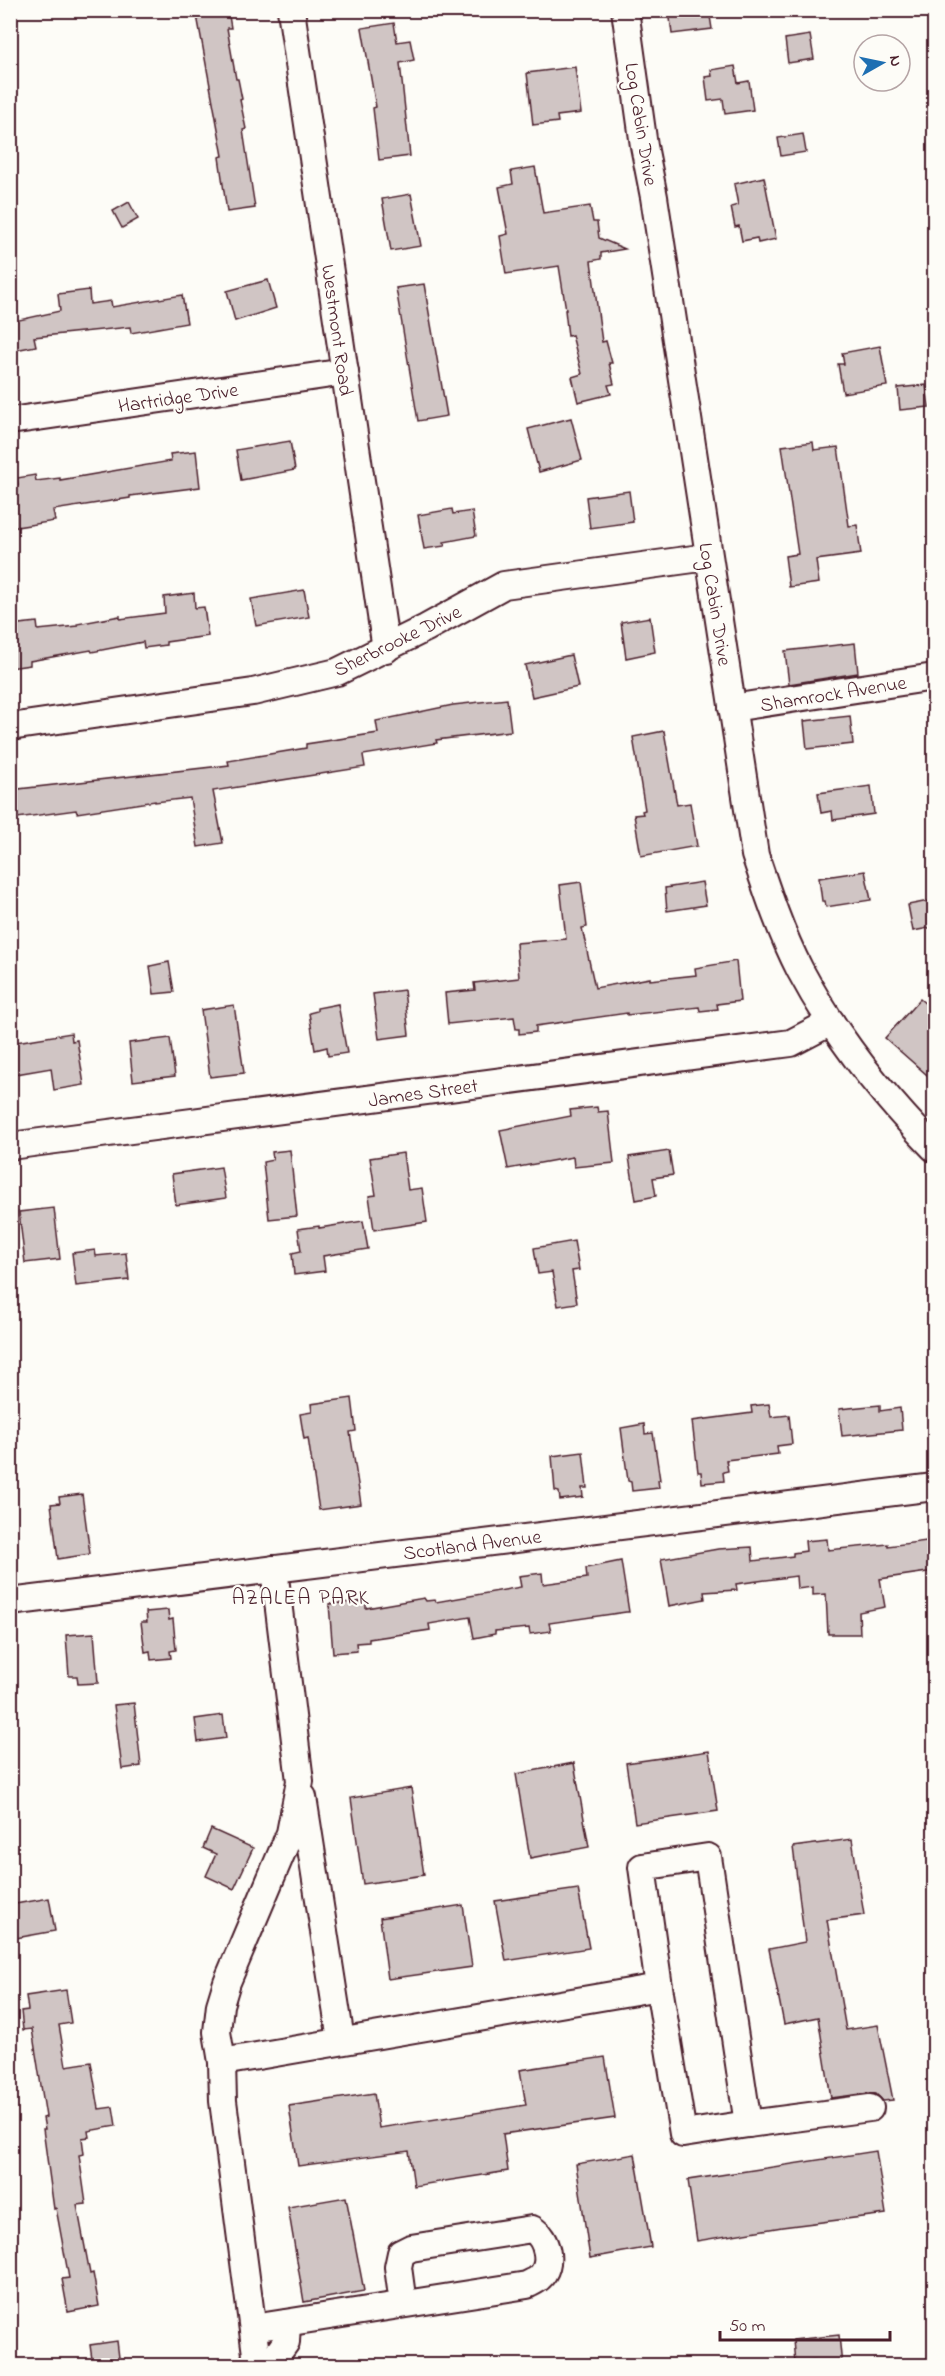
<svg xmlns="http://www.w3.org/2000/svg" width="945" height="2376" font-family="'Indie Flower',sans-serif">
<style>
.building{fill:#d0c5c4;stroke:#4a1f2b;stroke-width:1.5}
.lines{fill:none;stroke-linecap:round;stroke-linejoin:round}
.minor-casing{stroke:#4a1f2b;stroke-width:30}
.minor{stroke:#fdfcf7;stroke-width:26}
.labels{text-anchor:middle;stroke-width:4.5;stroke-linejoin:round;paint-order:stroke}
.street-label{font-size:20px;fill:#4a1f2b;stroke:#fdfcf7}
.neighbourhood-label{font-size:21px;letter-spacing:1.5px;fill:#4a1f2b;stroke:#fdfcf7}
</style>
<rect width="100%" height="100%" fill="#fdfcf7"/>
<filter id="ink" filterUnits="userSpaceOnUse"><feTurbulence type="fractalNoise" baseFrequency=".0167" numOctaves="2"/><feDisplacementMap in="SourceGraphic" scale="12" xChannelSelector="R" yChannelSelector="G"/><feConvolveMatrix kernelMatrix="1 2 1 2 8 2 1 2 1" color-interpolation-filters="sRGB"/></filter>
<g filter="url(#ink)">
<g class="building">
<polygon points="196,10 228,10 231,28 227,28 236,79 238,79 242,99 240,100 246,129 243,130 255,208 227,212 219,157 223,156"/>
<polygon points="669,10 709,10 712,29 672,34"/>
<polygon points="394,23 397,42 410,40 414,60 400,63 410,156 379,160 373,108 376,107 362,28"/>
<polygon points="810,35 814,59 788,63 785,39"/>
<polygon points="735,66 738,83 749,81 753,110 725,114 723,99 708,101 705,77 712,76 711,70"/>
<polygon points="575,67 581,113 557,116 558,122 533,125 527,73"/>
<polygon points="803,134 806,152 781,156 778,138"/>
<polygon points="535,167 543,213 590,206 593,222 597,222 599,238 625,249 601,253 601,259 591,261 602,342 606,341 612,363 609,363 614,384 608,385 611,394 578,402 572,377 582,374 572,335 568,336 565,310 566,310 559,266 506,274 500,236 508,234 499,187 513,184 511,171"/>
<polygon points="764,177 776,239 758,243 757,238 742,241 739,226 735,227 731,207 738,205 734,184"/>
<polygon points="411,194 421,246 391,251 382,199"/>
<polygon points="129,202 138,219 122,228 113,211"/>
<polygon points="268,280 276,308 235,321 227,291"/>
<polygon points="424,284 447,416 418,421 396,288"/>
<polygon points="89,290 90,304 111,301 112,307 182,295 187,323 131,333 130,327 34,337 36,346 10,351 10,322 60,311 58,294"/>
<polygon points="880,346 887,386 843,393 838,364 844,364 842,353"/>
<polygon points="926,385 929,407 900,410 898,388"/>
<polygon points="571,418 582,460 539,472 528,429"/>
<polygon points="290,441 295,470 241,480 236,450"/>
<polygon points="813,442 814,450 838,447 849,526 857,525 861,554 816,560 819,583 789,587 785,556 798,554 782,446"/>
<polygon points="196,451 200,487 130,496 130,498 53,510 55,521 10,528 10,486 18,485 17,478 35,475 36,481 60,478 60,480 171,461 170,454"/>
<polygon points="629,491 633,522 590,528 586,497"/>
<polygon points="452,509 453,514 472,511 476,536 444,542 445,546 424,549 418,515"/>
<polygon points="304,590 309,617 256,626 251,599"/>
<polygon points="194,593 195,608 204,607 208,636 166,642 166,645 144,648 143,642 92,652 91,650 30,661 30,665 10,668 10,625 37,622 38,630 77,626 77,624 120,616 120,619 165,613 164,597"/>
<polygon points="650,617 655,652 626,658 621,622"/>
<polygon points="855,643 858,673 789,684 785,651"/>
<polygon points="571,655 578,687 532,697 525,665"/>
<polygon points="507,699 511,731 436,740 437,743 363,755 365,767 213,791 223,843 198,847 190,798 155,802 155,801 77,813 76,810 10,819 10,790 229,765 228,761 306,748 306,744 378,733 376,721 453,705"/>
<polygon points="850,716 853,744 807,749 804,721"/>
<polygon points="664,731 677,805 690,803 697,846 641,856 634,815 643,814 642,811 645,810 633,737"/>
<polygon points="871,786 874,814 833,820 832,811 821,813 818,793"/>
<polygon points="865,871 871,900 826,907 825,901 822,901 819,878"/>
<polygon points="581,882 587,927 582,928 595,988 650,978 650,980 696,975 695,968 736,961 740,1001 717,1004 718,1009 700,1011 699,1007 627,1015 627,1013 536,1026 536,1032 519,1034 519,1029 516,1029 514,1017 448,1024 445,993 475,990 474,983 519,978 516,943 566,939 560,885"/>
<polygon points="702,882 706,905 667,911 665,888"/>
<polygon points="934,900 934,927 913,931 908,905"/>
<polygon points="169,962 174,992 154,994 150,966"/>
<polygon points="404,990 409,1035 379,1039 373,994"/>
<polygon points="920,999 934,1011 934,1081 885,1038"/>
<polygon points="338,1004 347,1053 328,1056 327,1047 315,1050 309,1013 317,1011 317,1008"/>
<polygon points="234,1005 244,1073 210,1077 201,1010"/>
<polygon points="71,1033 72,1041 77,1040 84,1085 54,1090 51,1068 10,1075 10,1043"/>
<polygon points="170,1038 175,1076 133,1081 129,1043"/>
<polygon points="597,1107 598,1112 608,1111 614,1163 574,1167 573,1157 508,1169 500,1130 571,1116 570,1110"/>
<polygon points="290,1150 297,1216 269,1219 263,1162 273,1160 272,1152"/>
<polygon points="669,1151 673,1175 653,1178 656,1196 636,1200 629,1157"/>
<polygon points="403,1153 408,1190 422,1188 427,1222 374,1230 369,1196 376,1195 370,1158"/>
<polygon points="221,1167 226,1198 176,1205 172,1174"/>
<polygon points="54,1208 60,1259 25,1263 19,1212"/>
<polygon points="363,1221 368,1249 323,1256 325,1271 294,1275 292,1253 301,1251 298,1229 319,1226 319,1228"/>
<polygon points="574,1241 579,1270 572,1271 577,1303 558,1306 552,1272 538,1274 534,1248"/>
<polygon points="95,1250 96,1256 126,1253 129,1280 76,1286 72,1253"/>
<polygon points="352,1398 356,1431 350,1432 361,1504 319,1510 308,1438 304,1439 300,1414 312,1412 311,1404"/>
<polygon points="769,1404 771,1417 789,1415 792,1444 777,1446 778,1454 726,1460 728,1471 723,1472 724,1481 702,1483 701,1472 698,1472 692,1421 752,1413 751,1406"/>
<polygon points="880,1405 880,1411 900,1408 902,1430 842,1436 839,1409"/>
<polygon points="644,1424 645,1434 653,1433 660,1480 658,1480 659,1488 632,1491 631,1482 628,1481 621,1428"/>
<polygon points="583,1452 587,1488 582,1488 583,1497 560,1500 559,1492 555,1491 552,1456"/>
<polygon points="82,1494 90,1554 58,1559 51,1504 60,1503 59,1497"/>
<polygon points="827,1539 828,1550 888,1544 888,1546 934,1540 934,1571 880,1579 885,1607 859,1612 860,1634 828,1634 826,1594 813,1595 813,1587 797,1589 796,1576 736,1584 737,1590 704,1592 705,1599 669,1606 661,1559 718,1549 752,1547 753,1561 793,1556 793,1553 806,1551 805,1541"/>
<polygon points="621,1561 629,1612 626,1612 549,1623 551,1631 530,1634 529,1628 495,1631 495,1634 474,1638 470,1617 429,1624 430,1630 369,1639 369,1642 356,1643 357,1651 333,1653 329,1604 366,1601 366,1608 424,1598 426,1601 435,1600 436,1602 521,1587 519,1576 542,1573 543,1584 587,1578 586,1568"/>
<polygon points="168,1610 169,1620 173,1619 176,1650 170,1651 171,1658 151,1660 150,1651 145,1652 141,1622 147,1622 146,1612"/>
<polygon points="94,1633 98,1683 78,1684 77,1676 69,1676 66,1635"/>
<polygon points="134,1703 141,1766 122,1769 114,1705"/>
<polygon points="223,1715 226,1738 198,1742 195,1719"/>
<polygon points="709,1751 718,1811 635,1823 626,1763"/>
<polygon points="574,1763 589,1847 530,1858 516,1774"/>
<polygon points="411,1788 424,1875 363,1884 351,1798"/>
<polygon points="211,1829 253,1848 234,1889 206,1876 216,1854 203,1848"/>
<polygon points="852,1839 864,1915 827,1920 846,2030 878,2025 893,2100 883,2101 876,2094 869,2093 831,2098 818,2017 784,2024 769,1949 805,1942 793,1847"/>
<polygon points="578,1889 589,1948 506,1961 495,1901"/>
<polygon points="49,1898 55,1931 10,1939 10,1905"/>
<polygon points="463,1905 472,1967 388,1979 380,1918"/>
<polygon points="66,1990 71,2023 59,2025 66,2066 91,2062 99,2109 113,2107 116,2126 88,2131 89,2137 82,2138 84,2154 79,2155 86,2204 77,2205 90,2274 93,2273 99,2306 68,2312 62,2279 69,2278 56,2208 54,2209 43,2129 45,2129 43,2118 46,2117 32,2029 23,2030 21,2011 28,2010 26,1996"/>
<polygon points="605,2057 615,2118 503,2134 508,2171 414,2186 409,2151 298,2166 289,2106 374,2093 379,2128 526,2105 520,2070"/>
<polygon points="876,2151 886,2214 782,2227 697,2241 688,2180"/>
<polygon points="635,2154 651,2247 590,2258 576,2164"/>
<polygon points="346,2197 364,2291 304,2302 288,2207"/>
<polygon points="839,2335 842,2366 816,2366 815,2361 795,2363 793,2340"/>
<polygon points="117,2341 120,2366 93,2366 90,2345"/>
</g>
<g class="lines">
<defs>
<g id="minor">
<polyline points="291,10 386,649"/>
<path d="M625 10 644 146 654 197 755 855C768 894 781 933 800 970 835 1036 882 1095 934 1148"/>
<polyline points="10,421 345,372"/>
<polyline points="732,708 934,677"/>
<polyline points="10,727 253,692 337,672 426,628 504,585 708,557"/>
<polyline points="10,1146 791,1043 831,1022"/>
<polyline points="10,1602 934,1487"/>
<polyline points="303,1797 341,2040"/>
<polyline points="659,1987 642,1867 708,1857 748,2124 870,2108"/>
<polyline points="222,2062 659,1987 683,2134 748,2124"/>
<path d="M253 2328 527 2285C530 2283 536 2281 539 2278 554 2265 547 2238 532 2229L411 2248 401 2253 398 2267 403 2304"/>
<polyline points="254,2366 256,2354 223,2101 222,2062 217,2032 220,2005 227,1982 290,1833 300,1781 274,1569"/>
<polyline points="269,2366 286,2342 287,2323"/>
</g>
</defs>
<use href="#minor" class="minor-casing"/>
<use href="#minor" class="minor"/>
</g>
</g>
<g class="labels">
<g class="street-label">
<text transform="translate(642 124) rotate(81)" y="7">Log Cabin Drive</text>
<text transform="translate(338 330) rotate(82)" y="7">Westmont Road</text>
<text transform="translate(178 397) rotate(-8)" y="7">Hartridge Drive</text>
<text transform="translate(716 604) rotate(81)" y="7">Log Cabin Drive</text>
<text transform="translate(397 640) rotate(-26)" y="7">Sherbrooke Drive</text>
<text transform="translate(833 693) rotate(-9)" y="7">Shamrock Avenue</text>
<text transform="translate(423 1092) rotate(-8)" y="7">James Street</text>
<text transform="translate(472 1544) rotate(-7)" y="7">Scotland Avenue</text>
</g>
<g class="neighbourhood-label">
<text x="301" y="1604">AZALEA PARK</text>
</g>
</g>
<rect width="945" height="2376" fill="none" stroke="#fdfcf7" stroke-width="36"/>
<rect x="18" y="18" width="909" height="2340" fill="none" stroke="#4a1f2b" stroke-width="2" filter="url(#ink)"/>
<g transform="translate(882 63) rotate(81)"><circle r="28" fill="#fdfcf7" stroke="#b5a4a5" stroke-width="1.5"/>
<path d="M0-4.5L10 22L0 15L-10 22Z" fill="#1f6fb2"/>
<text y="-9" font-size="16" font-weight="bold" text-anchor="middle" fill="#4a1f2b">N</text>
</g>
<path d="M720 2331v9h170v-9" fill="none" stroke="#4a1f2b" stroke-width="3"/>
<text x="729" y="2331" font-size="18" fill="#4a1f2b" stroke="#fdfcf7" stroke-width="4.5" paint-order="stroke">50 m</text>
</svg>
